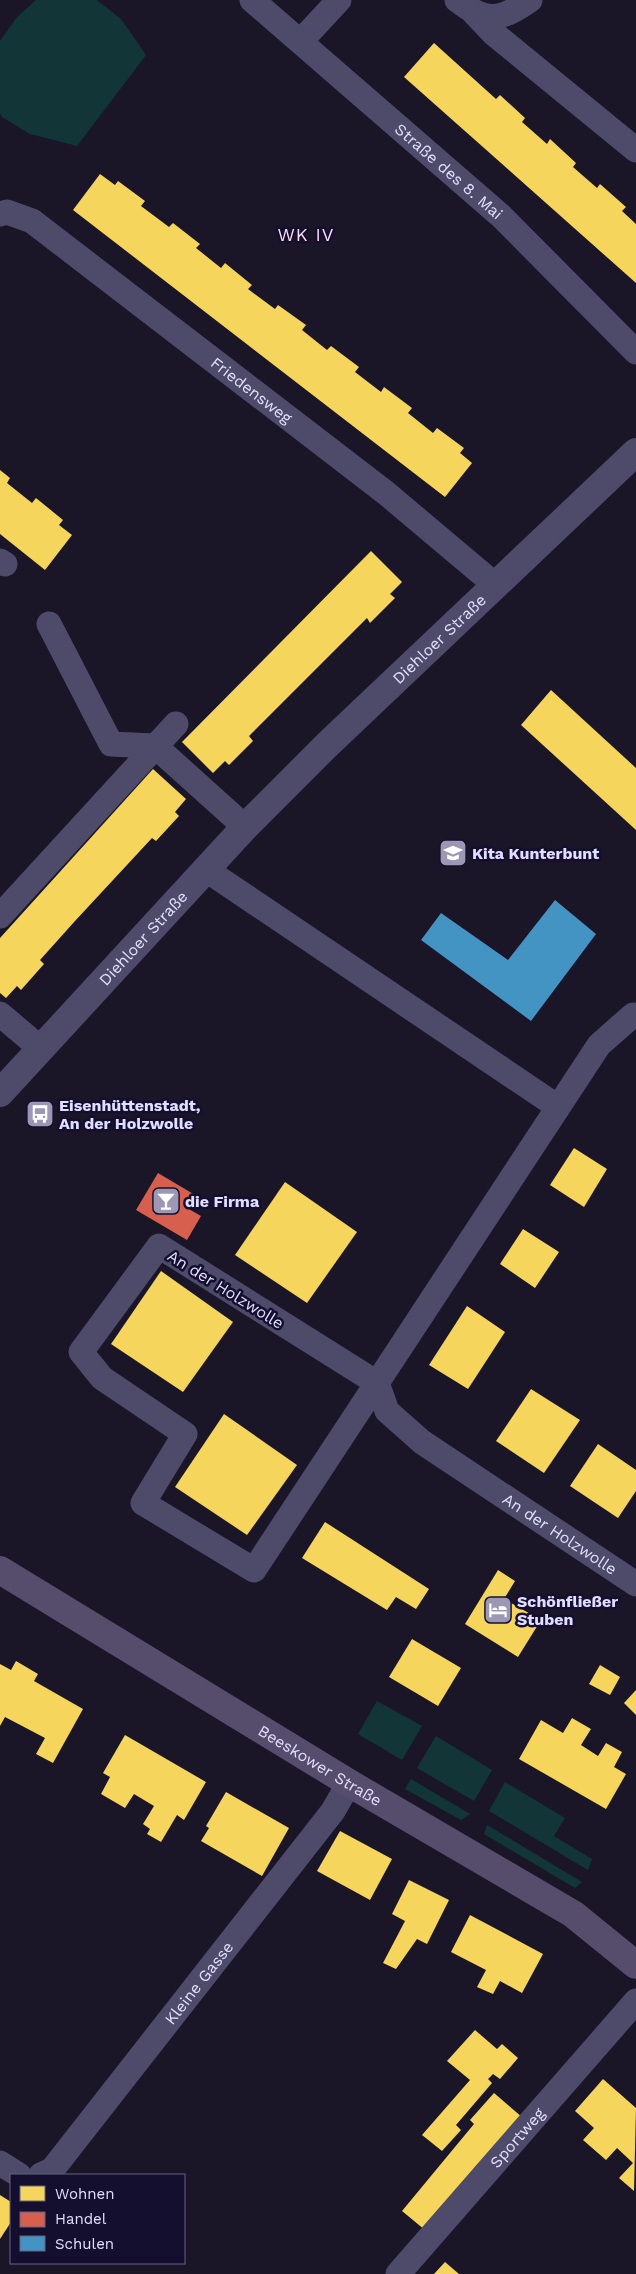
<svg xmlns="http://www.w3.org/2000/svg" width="636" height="2274" font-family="'Work Sans',sans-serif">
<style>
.green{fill:#123537}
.homes{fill:#f6d55c}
.shops{fill:#d6604d}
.schools{fill:#4393c3}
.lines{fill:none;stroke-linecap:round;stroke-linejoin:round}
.minor{stroke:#4d4b69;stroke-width:25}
.tertiary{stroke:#4d4b69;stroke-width:28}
.primary{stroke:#564d6d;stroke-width:28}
.labels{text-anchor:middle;stroke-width:5;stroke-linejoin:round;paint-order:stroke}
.street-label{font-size:16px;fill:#e2deff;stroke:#150f2f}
.poi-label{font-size:16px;font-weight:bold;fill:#e2deff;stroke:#150f2f;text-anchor:start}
.neighbourhood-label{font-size:18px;letter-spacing:1px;fill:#ffe0f3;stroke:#150f2f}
</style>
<rect width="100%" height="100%" fill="#1a1628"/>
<g class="green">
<polygon points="36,0 97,0 121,19 146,55 77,146 30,134 2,117 0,113 0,41 17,17"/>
<polygon points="377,1701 422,1726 402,1760 358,1734"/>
<polygon points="436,1736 492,1770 474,1801 417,1768"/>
<polygon points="411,1779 470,1814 461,1820 405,1789"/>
<polygon points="505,1782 565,1818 554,1836 592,1859 588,1870 489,1811"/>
<polygon points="487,1825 582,1882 575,1888 484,1834"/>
</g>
<g class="homes">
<polygon points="434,43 496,99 500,95 525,118 522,122 547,144 550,139 576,163 573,167 597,188 600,184 626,207 622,211 636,224 636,283 404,77"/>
<polygon points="100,174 115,185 118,181 145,201 141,206 169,227 173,223 200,244 196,248 221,268 225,263 252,285 248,289 275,309 278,305 306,325 302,330 327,350 331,346 359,367 355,372 381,392 384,387 412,408 408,413 433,433 437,428 464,448 460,453 472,463 445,497 73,210"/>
<polygon points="0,470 10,478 7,483 32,503 36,498 63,520 59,525 72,535 45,570 0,534"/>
<polygon points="371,551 402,582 390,594 395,598 370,623 367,618 249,736 253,741 229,765 225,761 213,773 182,742"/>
<polygon points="551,690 636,768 636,830 521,725"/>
<polygon points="153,769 186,799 175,812 179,816 156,841 152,838 75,921 40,960 44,964 21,990 17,986 6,998 0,993 0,938"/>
<polygon points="574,1148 607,1169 584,1207 550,1185"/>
<polygon points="285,1182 357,1232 307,1303 235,1255"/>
<polygon points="523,1229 559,1252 535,1288 500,1264"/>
<polygon points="161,1271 233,1322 183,1392 111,1344"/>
<polygon points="467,1306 505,1332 468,1389 429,1365"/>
<polygon points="531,1389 580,1420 544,1473 496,1441"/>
<polygon points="224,1414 297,1465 247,1535 175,1487"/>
<polygon points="598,1444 636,1470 636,1491 618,1518 570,1486"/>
<polygon points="325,1522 429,1589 416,1609 396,1597 387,1610 302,1558"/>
<polygon points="498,1570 515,1581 504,1599 541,1620 518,1657 465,1624"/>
<polygon points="412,1639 461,1668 438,1706 389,1677"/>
<polygon points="16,1661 38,1674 34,1681 83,1709 53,1763 36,1754 45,1738 5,1717 0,1726 0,1664 11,1670"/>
<polygon points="600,1665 620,1677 610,1695 589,1684"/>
<polygon points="636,1690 636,1715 624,1703"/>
<polygon points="572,1718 591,1729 581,1745 598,1756 606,1743 622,1752 614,1767 626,1774 606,1809 519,1759 541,1720 563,1733"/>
<polygon points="125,1735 206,1782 184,1820 177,1815 161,1842 147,1834 150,1829 143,1824 154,1806 134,1794 125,1808 101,1794 110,1777 103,1773"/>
<polygon points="226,1792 289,1828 262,1876 201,1841 209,1828 206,1826"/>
<polygon points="340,1831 392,1859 370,1900 317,1871"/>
<polygon points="409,1880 449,1900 427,1944 417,1939 396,1969 383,1963 405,1921 392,1914"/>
<polygon points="470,1915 543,1954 522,1993 500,1981 493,1994 477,1987 486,1970 451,1952"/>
<polygon points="475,2030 497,2049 502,2044 518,2058 500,2079 493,2074 488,2079 492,2083 456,2125 461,2130 442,2151 422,2135 470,2080 447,2061"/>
<polygon points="603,2079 636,2108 634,2191 619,2178 633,2163 617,2148 606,2160 583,2140 594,2128 575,2111"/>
<polygon points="494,2093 523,2118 425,2230 402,2211 474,2124 470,2120"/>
<polygon points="0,2195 11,2202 11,2222 0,2239"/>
<polygon points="445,2262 459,2274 434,2274"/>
</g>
<polygon class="shops" points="158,1173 195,1195 187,1208 201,1216 187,1240 136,1210"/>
<polygon class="schools" points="555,900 596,934 531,1021 421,940 441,913 508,960"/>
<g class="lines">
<g class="minor">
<path id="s1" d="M252 0 501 216 636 352"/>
<path d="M457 0C486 23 500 21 530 0"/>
<polyline points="474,13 493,33 636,150"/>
<polyline points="301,41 339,0"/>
<path id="s2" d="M0 214 7 212 32 221 386 493 494 584"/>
<polyline points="0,561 5,564"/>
<polyline points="49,624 111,744 155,746 245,827"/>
<polyline points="205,869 558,1107"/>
<polyline points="0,916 176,724"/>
<polyline points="0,1014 40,1048"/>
<path id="s3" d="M636 1016 633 1015 599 1045 377 1383 387 1411 422 1442 636 1584"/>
<polygon points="159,1246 377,1383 254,1570 143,1503 185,1434 102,1378 81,1352"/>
<polyline points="0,2163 19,2175"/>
<path id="s4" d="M41 2175 52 2170 333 1811 349 1783"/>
<path id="s5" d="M398 2274 636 2001"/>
</g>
<path class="tertiary" id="s6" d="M0 1093 245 827 327 745 636 452"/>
<path class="primary" id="s7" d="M0 1570 349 1783 573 1914 636 1965"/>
</g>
<defs>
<symbol id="school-square" viewBox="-11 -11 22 22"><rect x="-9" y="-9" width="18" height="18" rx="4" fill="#9c98b4" stroke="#150f2f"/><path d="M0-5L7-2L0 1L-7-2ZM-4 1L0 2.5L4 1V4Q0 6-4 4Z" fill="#fff"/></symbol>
<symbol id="bus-square" viewBox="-11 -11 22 22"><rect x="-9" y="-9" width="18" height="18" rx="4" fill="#9c98b4" stroke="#150f2f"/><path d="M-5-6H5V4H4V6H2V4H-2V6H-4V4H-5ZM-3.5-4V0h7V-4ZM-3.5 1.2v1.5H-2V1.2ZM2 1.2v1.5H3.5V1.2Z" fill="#fff"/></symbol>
<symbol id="bar-square" viewBox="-11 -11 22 22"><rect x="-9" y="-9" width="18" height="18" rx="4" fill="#9c98b4" stroke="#150f2f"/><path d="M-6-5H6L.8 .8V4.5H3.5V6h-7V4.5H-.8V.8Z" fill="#fff"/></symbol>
<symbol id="hotel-square" viewBox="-11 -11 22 22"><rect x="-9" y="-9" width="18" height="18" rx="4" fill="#9c98b4" stroke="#150f2f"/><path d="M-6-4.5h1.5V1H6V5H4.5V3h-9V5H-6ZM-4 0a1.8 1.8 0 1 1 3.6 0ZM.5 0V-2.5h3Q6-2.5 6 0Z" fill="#fff"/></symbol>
</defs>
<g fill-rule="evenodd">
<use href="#school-square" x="437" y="837" width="32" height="32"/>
<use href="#bus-square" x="24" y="1098" width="32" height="32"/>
<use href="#bar-square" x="150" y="1185" width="32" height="32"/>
<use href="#hotel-square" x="482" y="1594" width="32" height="32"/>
</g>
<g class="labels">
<g class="street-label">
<text dy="6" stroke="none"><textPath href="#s1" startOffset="261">Straße des 8. Mai</textPath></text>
<text dy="6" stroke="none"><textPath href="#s2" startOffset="311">Friedensweg</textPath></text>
<text dy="6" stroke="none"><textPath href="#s6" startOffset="632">Diehloer Straße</textPath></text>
<text dy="6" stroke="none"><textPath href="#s6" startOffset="211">Diehloer Straße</textPath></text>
<text transform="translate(226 1289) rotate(32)" y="6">An der Holzwolle</text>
<text dy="6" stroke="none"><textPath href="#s3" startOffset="695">An der Holzwolle</textPath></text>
<text dy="6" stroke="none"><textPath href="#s7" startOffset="375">Beeskower Straße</textPath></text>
<text dy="6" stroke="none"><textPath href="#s4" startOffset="250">Kleine Gasse</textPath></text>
<text dy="6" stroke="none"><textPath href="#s5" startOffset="181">Sportweg</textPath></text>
</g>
<g class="poi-label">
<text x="472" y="859">Kita Kunterbunt</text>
<text x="59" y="1111">Eisenhüttenstadt,<tspan x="59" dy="18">An der Holzwolle</tspan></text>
<text x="185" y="1207">die Firma</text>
<text x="517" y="1607">Schönfließer<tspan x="517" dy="18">Stuben</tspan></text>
</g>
<g class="neighbourhood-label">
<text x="306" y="241">WK IV</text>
</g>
</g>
<rect x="10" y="2174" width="175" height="90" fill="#150f2f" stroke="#676282"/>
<rect x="20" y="2186" width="25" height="15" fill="#f6d55c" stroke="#676282"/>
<text x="55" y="2199" font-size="15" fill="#e2deff">Wohnen</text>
<rect x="20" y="2212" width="25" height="15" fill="#d6604d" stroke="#676282"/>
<text x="55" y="2224" font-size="15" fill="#e2deff">Handel</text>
<rect x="20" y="2236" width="25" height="15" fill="#4393c3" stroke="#676282"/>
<text x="55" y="2249" font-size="15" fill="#e2deff">Schulen</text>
</svg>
